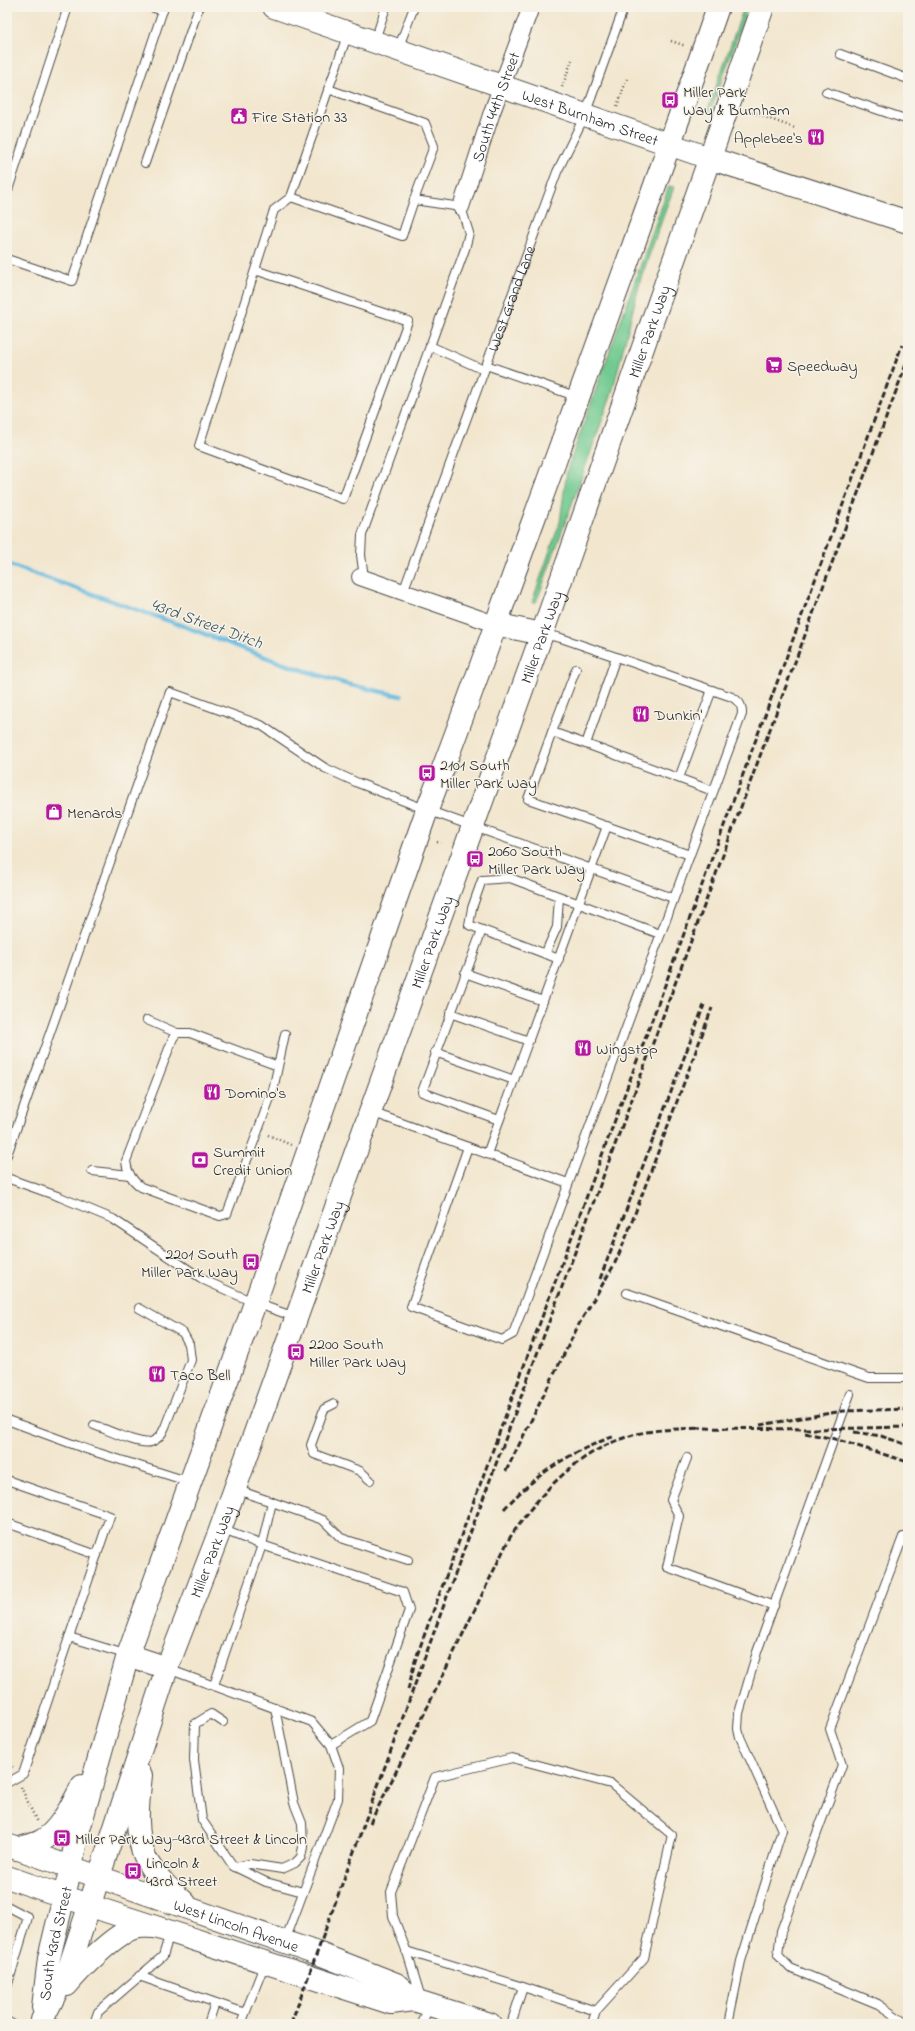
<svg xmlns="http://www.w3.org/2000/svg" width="915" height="2031" font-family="'Indie Flower',sans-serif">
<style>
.green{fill:#71ca91;stroke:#4e7a5e}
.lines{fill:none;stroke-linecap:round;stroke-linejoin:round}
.stream{stroke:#64bae0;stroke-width:4.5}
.lane-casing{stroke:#494743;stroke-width:10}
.street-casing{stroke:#494743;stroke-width:18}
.secondary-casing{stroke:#494743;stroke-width:24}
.path{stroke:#494743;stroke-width:2.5;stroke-dasharray:1 3;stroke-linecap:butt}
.lane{stroke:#fff;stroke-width:8}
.street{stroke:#fff;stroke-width:16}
.secondary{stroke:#fff;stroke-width:22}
.rail{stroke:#2b2b2b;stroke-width:3;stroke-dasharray:6 3;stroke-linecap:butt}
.labels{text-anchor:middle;stroke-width:3;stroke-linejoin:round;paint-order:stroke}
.poi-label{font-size:16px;fill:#2b2b2b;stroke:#f7f3e8;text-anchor:start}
.street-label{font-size:16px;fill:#2b2b2b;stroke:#f7f3e8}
.water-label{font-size:17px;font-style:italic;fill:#3c5661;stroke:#f7f3e8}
</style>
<rect width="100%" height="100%" fill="#f7f3e8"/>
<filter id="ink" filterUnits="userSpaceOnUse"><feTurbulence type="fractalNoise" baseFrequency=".025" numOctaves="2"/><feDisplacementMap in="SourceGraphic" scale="8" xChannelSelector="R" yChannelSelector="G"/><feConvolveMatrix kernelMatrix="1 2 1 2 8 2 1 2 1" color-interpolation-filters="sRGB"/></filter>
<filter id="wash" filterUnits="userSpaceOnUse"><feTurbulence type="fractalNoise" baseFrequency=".012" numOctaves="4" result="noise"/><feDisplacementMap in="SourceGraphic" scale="16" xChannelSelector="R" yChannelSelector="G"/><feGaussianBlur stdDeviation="0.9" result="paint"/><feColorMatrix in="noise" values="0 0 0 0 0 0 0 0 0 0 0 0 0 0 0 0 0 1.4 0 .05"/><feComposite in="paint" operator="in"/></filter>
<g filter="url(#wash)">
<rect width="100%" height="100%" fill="#f2e6ce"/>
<g class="green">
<polygon points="744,7 748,7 710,113 707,112"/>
<polygon points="669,186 674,187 641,278 612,393 539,595 536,602 532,602 560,522 567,470"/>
</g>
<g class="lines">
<polyline class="stream" points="7,564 186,627 281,663 346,684 401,696"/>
</g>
</g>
<g filter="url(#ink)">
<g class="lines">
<defs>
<g id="lane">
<polyline points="151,7 163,11"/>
<polyline points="348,33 291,197 402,236 414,200 461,207 469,233 465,249 362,535 361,555 364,578"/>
<polyline points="375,40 386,7"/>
<polyline points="398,49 414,7"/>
<polyline points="840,54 908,79"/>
<polyline points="328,89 425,123 434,146 414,200"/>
<polyline points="826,92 908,120"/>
<polyline points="145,163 199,7"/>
<polyline points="7,193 68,7"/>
<polyline points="7,259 72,281 164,7"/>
<polyline points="255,270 408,321 343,499 199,446 274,210 291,197"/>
<polyline points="430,346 484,370"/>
<polyline points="486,365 578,397"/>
<path id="s1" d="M403 592 557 172 585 115 624 7"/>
<polyline points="616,657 586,744 713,791"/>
<polyline points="576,669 552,732 586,744"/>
<polyline points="552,732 528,799 690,855"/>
<polyline points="679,778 712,690"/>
<polyline points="482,930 422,1092 499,1120"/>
<polyline points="545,954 557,927 559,897"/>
<polyline points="559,959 469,925 472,908 482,880 510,878 660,934"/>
<polyline points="465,973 543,1001"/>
<polyline points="450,1013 529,1041"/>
<polyline points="147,1020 177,1033"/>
<polyline points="435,1052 514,1080"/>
<path d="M278 1066 190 1033H177L173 1038 126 1161C127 1172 131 1180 141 1187L220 1216 227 1214 273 1090 285 1034"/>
<polyline points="371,1112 568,1183"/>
<path d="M468 1147 411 1307 502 1340 513 1334 742 714C742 705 740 702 732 697L561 638 543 634"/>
<polyline points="487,1154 607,826"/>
<polyline points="7,1155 170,692 261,725 325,768 358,783 427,810 673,898"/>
<polyline points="92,1171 130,1175"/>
<polyline points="7,1178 60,1197 113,1219 204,1280 255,1303 295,1317"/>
<polyline points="627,1293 869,1378 908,1378"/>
<polyline points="334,1404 324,1409 311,1445 314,1454 360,1471 370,1480"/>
<polyline points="7,1420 86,1449 190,1482"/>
<path d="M94 1425C106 1429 140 1446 151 1442 159 1439 162 1434 165 1427L191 1360 189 1344 183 1333 139 1308"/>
<polyline points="687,1458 671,1500 679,1516 667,1567 774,1606"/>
<polyline points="7,1480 110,1516 23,1774 7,1783"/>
<polyline points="272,1502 323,1520 341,1538 408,1560"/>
<polyline points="7,1523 97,1555"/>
<polyline points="221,1529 262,1545 403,1592 409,1610 370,1721 331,1745"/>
<polyline points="69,1637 128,1655"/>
<polyline points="168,1669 312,1722 331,1745 339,1768 338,1799 285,1941"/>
<polyline points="214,1685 262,1545 272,1502 235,1489"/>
<polyline points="223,1722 211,1714 195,1724 194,1760 202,1820 233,1866 266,1882 303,1892"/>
<polyline points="235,1867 250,1864 282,1869 295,1863 301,1857 303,1847 302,1823 294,1803 275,1708"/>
<polyline points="7,1906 28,1917 7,1987"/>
<polyline points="406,1951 523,1987"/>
<polyline points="139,1976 245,2013"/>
<polyline points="421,1998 408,1955 393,1916 391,1892 435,1777 512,1758 611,1784 672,1835 644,1958 596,2011 592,2024"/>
<polyline points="42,2020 57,2024"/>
<polyline points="7,2021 12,2024"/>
<polyline points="94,2024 98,2012 163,1956 170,1933"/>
<polyline points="208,2024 215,2003"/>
<polyline points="241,2024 265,1963"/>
<polyline points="422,2024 429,2006"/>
<polyline points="511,2024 523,1987 596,2011"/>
<polyline points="728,2024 741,1961 782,1830 740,1737 738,1729 739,1713 757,1652 850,1394"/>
<polyline points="907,2024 878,2004 790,1968 778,1955 781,1931 842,1765 830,1729 903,1537 908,1537"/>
</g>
<g id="street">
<path id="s2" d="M461 207 492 112 531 7"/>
<polyline points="360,577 495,624"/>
</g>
<g id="secondary">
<path id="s3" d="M274 7 709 158 908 222"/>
<polyline points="495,624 542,634"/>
<polyline points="128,1655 167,1668"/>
<path d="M141 1775C138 1802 134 1834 146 1859 154 1876 171 1890 185 1903"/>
<path id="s4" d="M7 1845 317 1953 396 1984 414 2000 490 2024"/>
<path d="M17 1849C25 1846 34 1845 41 1841 59 1832 73 1803 82 1786"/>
<polyline points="7,1877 106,1911 391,2003 414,2000"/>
<path d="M67 1985C80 1969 115 1934 134 1928 139 1926 147 1927 153 1927"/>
<path id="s5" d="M43 2007 49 1958 71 1867 76 1840 128 1655 255 1303 427 810C465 713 499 614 535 516 597 346 659 177 718 7"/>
<path id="s6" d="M42 2020 70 1965 167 1668 219 1533 542 634 763 7"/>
</g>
</defs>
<use href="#lane" class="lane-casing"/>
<use href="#street" class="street-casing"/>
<use href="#secondary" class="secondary-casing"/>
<g class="path">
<polyline points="671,41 686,46"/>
<polyline points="562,87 572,60"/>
<polyline points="617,106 627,79"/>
<polyline points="748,111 795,128"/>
<polyline points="437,842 441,843"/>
<polyline points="268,1135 291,1145"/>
<polyline points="7,1761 13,1767"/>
<polyline points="21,1787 37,1822"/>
</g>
<use href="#lane" class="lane"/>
<use href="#street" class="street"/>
<use href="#secondary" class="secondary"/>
<g class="rail">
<polyline points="600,1279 704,1005"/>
<polyline points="760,1425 843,1411 908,1409"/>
<polyline points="696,1428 814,1429 908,1427"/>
<polyline points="854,1432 881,1436 908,1445"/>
<polyline points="805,1433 835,1439 908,1462"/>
<polyline points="506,1471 579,1324 614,1265 625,1240 712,1008"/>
<path d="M504 1509C537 1473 570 1452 615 1436"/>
<polyline points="408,1690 415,1661 428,1625 902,345"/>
<path d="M370 1823 393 1778 509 1539C539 1493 579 1450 633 1435 655 1429 678 1429 701 1428"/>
<polyline points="291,2024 468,1539 908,359"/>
</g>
</g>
</g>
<defs>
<symbol id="bus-square" viewBox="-11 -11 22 22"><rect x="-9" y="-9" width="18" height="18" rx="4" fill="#b5179e" stroke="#f7f3e8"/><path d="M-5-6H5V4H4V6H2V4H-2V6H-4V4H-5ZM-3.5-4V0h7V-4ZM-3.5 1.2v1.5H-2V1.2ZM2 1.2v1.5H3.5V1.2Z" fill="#fff"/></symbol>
<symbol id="civic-square" viewBox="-11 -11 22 22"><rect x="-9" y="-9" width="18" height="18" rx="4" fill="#b5179e" stroke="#f7f3e8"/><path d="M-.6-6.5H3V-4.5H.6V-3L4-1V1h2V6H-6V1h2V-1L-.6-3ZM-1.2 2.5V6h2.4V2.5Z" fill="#fff"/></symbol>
<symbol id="restaurant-square" viewBox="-11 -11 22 22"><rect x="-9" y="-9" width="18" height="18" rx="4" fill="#b5179e" stroke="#f7f3e8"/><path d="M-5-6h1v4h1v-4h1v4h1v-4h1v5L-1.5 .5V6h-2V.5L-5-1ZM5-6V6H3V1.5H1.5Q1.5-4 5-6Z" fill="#fff"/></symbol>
<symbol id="supermarket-square" viewBox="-11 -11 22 22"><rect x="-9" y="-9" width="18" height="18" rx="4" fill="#b5179e" stroke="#f7f3e8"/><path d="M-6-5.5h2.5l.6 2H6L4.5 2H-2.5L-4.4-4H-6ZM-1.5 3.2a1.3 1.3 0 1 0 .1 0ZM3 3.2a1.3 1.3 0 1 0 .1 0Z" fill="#fff"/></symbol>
<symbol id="shop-square" viewBox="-11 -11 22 22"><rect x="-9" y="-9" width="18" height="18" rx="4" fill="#b5179e" stroke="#f7f3e8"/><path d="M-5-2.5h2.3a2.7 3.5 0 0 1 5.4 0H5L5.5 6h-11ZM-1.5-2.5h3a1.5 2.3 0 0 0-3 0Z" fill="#fff"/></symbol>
<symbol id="bank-square" viewBox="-11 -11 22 22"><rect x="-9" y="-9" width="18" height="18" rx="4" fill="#b5179e" stroke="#f7f3e8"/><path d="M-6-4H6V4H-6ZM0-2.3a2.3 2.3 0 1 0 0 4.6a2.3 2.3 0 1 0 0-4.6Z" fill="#fff"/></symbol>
</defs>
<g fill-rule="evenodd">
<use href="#bus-square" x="660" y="90" width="20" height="20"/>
<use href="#civic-square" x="229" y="106" width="20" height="20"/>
<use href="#restaurant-square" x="806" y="127" width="20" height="20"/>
<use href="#supermarket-square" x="764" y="355" width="20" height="20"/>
<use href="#restaurant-square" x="631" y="704" width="20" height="20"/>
<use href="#bus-square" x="417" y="763" width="20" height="20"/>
<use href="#shop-square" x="44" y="802" width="20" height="20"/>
<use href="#bus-square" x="465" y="849" width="20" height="20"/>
<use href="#restaurant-square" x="573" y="1038" width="20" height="20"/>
<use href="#restaurant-square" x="202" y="1082" width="20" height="20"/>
<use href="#bank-square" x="190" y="1150" width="20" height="20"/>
<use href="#bus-square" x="241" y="1252" width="20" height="20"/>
<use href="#bus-square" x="286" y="1342" width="20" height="20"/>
<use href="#restaurant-square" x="147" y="1364" width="20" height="20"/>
<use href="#bus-square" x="52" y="1828" width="20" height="20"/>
<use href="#bus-square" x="123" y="1861" width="20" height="20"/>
</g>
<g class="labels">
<g class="poi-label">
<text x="683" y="97">Miller Park<tspan x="683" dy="18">Way &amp; Burnham</tspan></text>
<text x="252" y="122">Fire Station 33</text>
<text x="803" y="143" text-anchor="end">Applebee's</text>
<text x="787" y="371">Speedway</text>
<text x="654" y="720">Dunkin'</text>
<text x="440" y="770">2101 South<tspan x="440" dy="18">Miller Park Way</tspan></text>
<text x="67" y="818">Menards</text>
<text x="488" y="856">2060 South<tspan x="488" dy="18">Miller Park Way</tspan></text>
<text x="596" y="1054">Wingstop</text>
<text x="225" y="1098">Domino's</text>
<text x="213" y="1157">Summit<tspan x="213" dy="18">Credit Union</tspan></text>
<text x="238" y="1259" text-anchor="end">2201 South<tspan x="238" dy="18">Miller Park Way</tspan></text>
<text x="309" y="1349">2200 South<tspan x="309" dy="18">Miller Park Way</tspan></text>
<text x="170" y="1380">Taco Bell</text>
<text x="75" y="1844">Miller Park Way-43rd Street &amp; Lincoln</text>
<text x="146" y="1868">Lincoln &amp;<tspan x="146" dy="18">43rd Street</tspan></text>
</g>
<g class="street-label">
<text dy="6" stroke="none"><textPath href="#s2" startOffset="106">South 44th Street</textPath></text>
<text dy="6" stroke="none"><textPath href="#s3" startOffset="335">West Burnham Street</textPath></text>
<text dy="6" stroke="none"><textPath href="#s1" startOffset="313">West Grand Lane</textPath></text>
<text dy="6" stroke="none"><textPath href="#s6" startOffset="1795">Miller Park Way</textPath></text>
<text dy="6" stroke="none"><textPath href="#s6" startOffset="1471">Miller Park Way</textPath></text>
<text dy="6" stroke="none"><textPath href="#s6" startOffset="1147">Miller Park Way</textPath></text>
<text dy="6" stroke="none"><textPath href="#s6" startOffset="823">Miller Park Way</textPath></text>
<text dy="6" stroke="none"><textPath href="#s6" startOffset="499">Miller Park Way</textPath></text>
<text dy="6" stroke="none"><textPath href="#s4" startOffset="243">West Lincoln Avenue</textPath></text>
<text dy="6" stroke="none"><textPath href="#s5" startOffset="65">South 43rd Street</textPath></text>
</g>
<g class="water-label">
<text transform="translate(207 623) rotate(20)" y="6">43rd Street Ditch</text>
</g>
</g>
<rect width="915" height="2031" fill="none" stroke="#f7f3e8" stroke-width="24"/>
</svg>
